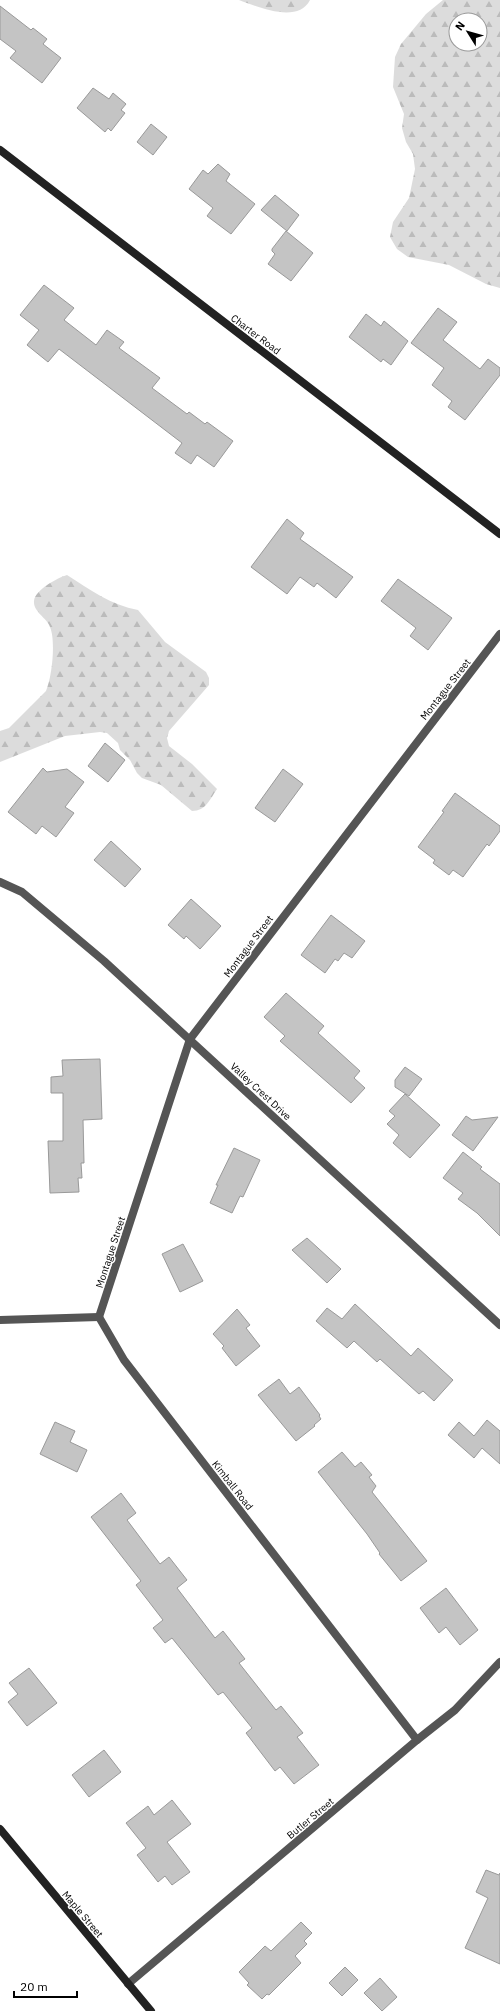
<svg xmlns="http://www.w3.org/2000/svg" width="500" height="2011" font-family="'IBM Plex Sans',sans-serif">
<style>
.forest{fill:url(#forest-firs);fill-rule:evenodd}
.building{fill:#c4c4c4;stroke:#999}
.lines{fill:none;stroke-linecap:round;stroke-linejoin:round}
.street{stroke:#555;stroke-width:8}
.secondary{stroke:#222;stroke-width:8}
.labels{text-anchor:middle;stroke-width:3;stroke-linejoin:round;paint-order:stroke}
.street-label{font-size:10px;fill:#000;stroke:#fff}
</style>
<defs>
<pattern id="forest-firs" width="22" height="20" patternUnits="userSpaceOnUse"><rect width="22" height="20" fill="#dcdcdc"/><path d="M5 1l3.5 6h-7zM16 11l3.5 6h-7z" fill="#bbb"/></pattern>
</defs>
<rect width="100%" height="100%" fill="#fff"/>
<g class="forest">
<path d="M239 0H310C298 24 258 7 239 0Z"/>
<path d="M443 0H500V288L486 284 449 265 408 257 397 249 390 237 393 222 409 198 415 169 413 154 406 142 402 128 404 114 393 87 395 57 401 44 426 14ZM456 20H480V44H456Z"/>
<path d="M67 575C90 590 111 605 138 610L165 642 206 672 209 678V685L169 731 167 738 169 746 192 764 217 789C210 799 206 811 192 811L161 785 142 778 137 773 130 760 120 750 118 743 107 733 100 732 65 736 0 762V731L9 728 46 691C52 677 56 641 50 627 47 618 33 612 34 601 35 590 57 578 67 575Z"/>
</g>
<g class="building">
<polygon points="0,6 31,30 33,28 47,39 43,44 61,58 42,83 10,58 16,51 0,39"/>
<polygon points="93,88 109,99 113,93 126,104 121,110 125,113 111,131 108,128 105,132 77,108"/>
<polygon points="151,124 167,137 153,155 137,142"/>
<polygon points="218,164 230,174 226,181 255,204 231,234 207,216 213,208 189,189 203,170 208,174"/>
<polygon points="275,195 299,215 287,231 261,210"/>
<polygon points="286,231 313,253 291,281 268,264 275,254 272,251 272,249"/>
<polygon points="44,285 74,308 64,320 96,345 107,330 124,342 119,348 160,378 152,388 187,414 189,412 205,424 207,422 233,441 214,467 197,455 191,464 175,453 182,443 59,349 48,362 27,345 39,330 20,315"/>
<polygon points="438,308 457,322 443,340 480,369 488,359 500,368 500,375 465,420 448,407 452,401 432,385 444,368 411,343"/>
<polygon points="366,314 381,326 384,321 408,341 391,365 383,359 381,362 349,337"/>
<polygon points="287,519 304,533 300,539 353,577 336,598 317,583 314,587 300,577 287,594 251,567"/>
<polygon points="398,579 452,618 428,650 410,636 416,628 381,601"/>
<polygon points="105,743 125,760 108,782 88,766"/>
<polygon points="43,768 47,772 67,769 84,782 65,807 74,813 56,837 42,826 36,834 8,812"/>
<polygon points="283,769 303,784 275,822 255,808"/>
<polygon points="455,793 500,826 500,831 489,846 487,844 463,877 453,870 449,875 433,863 435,860 418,847 444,812 442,811"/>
<polygon points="111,841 141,869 125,887 94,860"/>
<polygon points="191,899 221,926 200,949 186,936 184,939 168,925"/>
<polygon points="331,915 365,941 352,958 344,953 338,961 335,959 325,973 301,955"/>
<polygon points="286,993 324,1026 318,1033 360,1071 354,1078 365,1088 351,1103 280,1041 285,1036 264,1017"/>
<polygon points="100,1059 102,1119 83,1120 84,1163 81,1163 82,1178 78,1178 79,1192 50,1193 48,1141 63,1141 63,1093 51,1093 51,1077 63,1076 62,1060"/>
<polygon points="405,1067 422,1079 409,1096 395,1087 395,1080"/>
<polygon points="405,1094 440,1125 410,1158 393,1143 399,1135 387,1124 395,1116 389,1111"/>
<polygon points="466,1116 472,1120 498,1117 473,1151 452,1135"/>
<polygon points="234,1148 260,1160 243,1197 240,1196 232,1213 210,1203 218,1185 216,1185"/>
<polygon points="463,1152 482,1167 480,1169 500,1184 500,1236 477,1213 458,1199 463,1193 443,1178"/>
<polygon points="307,1238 341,1269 327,1283 292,1250"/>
<polygon points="183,1244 203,1281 180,1292 162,1254"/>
<polygon points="355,1304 411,1356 418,1348 453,1380 434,1401 423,1391 419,1394 380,1359 377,1362 354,1341 347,1348 316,1321 327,1308 342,1319"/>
<polygon points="237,1309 250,1325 246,1328 260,1346 236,1366 222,1348 224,1346 213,1334"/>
<polygon points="279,1379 290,1394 299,1387 320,1415 319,1416 321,1419 314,1425 315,1426 296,1441 258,1395"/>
<polygon points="487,1420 500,1431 500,1464 482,1448 474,1458 448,1435 459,1422 474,1436"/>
<polygon points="55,1422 75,1431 70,1442 87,1450 77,1472 40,1454"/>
<polygon points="342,1452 355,1467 361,1462 372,1475 369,1477 376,1486 372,1492 427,1561 401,1581 379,1554 380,1553 367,1534 318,1472"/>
<polygon points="121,1493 136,1513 127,1520 160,1564 169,1557 187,1580 177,1588 215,1638 223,1631 245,1659 239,1663 276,1710 281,1706 303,1733 297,1737 319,1765 294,1784 280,1767 275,1771 246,1733 252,1728 223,1692 218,1695 172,1638 165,1643 153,1628 163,1620 136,1585 141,1581 91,1517"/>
<polygon points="446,1588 478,1630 460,1645 446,1627 439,1633 420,1608"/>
<polygon points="29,1668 57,1703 27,1726 8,1702 18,1694 9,1683"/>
<polygon points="104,1750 121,1772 89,1797 72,1775"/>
<polygon points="172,1800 191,1824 167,1842 190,1872 172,1885 165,1876 158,1882 137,1855 146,1848 126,1823 148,1806 154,1815"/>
<polygon points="486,1870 499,1875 500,1873 500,1964 465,1948 488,1898 476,1892"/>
<polygon points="301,1922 312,1933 304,1941 307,1944 295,1956 301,1963 269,1995 267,1994 262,1999 247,1985 249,1983 239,1972 265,1946 271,1951"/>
<polygon points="345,1967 358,1980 342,1996 329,1983"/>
<polygon points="380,1978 397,1997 382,2011 364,1993"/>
</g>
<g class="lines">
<g class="street">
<polyline points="0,882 22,892 104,961 500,1325"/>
<polyline points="99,1317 190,1039 500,634"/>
<polyline points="99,1317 124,1360 417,1740"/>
<polyline points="0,1320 99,1317"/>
<polyline points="128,1984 417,1740 455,1710 500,1662"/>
</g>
<g class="secondary">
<polyline points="0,150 500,534"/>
<polyline points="0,1829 151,2011"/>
</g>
</g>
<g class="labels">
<g class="street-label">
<text transform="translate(256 334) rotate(37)" y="4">Charter Road</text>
<text transform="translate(445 689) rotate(-52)" y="4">Montague Street</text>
<text transform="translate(248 946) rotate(-53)" y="4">Montague Street</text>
<text transform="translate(261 1091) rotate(43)" y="4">Valley Crest Drive</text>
<text transform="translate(110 1252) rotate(-72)" y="4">Montague Street</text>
<text transform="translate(233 1485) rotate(52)" y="4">Kimball Road</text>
<text transform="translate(310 1818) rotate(-40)" y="4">Butler Street</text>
<text transform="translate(83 1914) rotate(50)" y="4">Maple Street</text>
</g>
</g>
<g transform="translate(468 32) rotate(307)"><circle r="19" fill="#ffffff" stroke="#999999"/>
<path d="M0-3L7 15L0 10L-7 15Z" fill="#000000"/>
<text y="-6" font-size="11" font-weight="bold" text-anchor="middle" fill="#000000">N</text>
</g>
<path d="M14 1991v6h63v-6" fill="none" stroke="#000000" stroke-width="2"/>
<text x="20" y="1991" font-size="12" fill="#000000" stroke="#ffffff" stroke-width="3" paint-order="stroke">20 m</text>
</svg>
